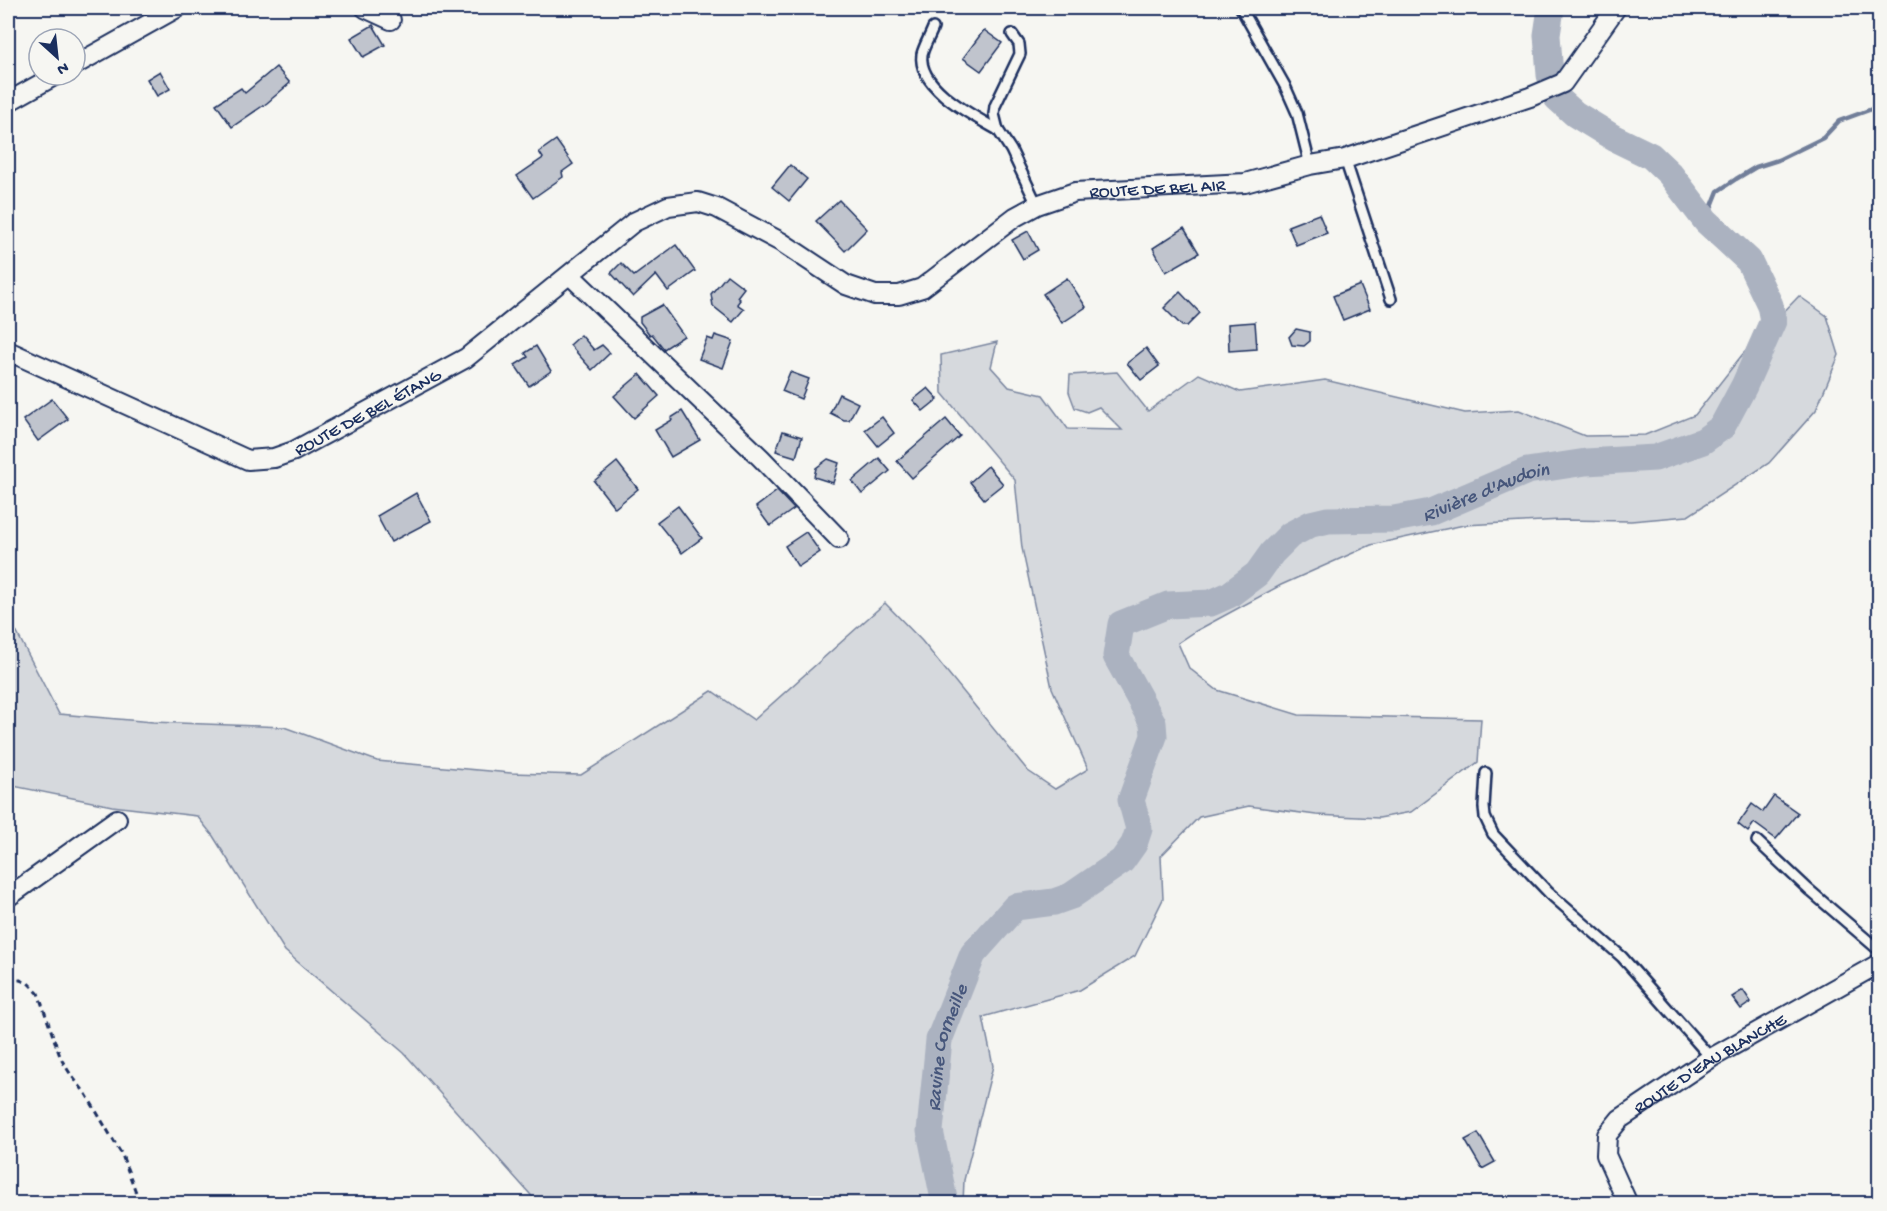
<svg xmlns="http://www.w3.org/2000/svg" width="1887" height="1211" font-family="'Gochi Hand',sans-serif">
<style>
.green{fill:#d6d9dd;stroke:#78849e;stroke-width:1.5}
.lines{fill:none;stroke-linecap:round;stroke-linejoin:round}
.stream{stroke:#717e99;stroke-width:4.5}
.river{stroke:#abb2c0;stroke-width:27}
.building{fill:#c0c4cd;stroke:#1b2f5e;stroke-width:1.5}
.service-casing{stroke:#1b2f5e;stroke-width:14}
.minor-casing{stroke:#1b2f5e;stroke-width:22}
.path{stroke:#1b2f5e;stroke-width:3;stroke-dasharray:6 4.5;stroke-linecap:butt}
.service{stroke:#f6f6f2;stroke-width:9}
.minor{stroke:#f6f6f2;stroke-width:18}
.labels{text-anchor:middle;stroke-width:4.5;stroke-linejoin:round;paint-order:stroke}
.street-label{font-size:18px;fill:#1b2f5e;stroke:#f6f6f2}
.water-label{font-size:20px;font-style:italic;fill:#46567b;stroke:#f6f6f2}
</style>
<rect width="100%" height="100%" fill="#f6f6f2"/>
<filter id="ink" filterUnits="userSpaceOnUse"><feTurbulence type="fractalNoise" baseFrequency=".0167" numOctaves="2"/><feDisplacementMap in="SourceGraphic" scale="12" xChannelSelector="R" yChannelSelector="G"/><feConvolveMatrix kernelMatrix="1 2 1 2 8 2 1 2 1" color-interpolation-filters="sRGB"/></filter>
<g filter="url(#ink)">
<polygon class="green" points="1799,296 1827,316 1839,355 1816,410 1769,463 1688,516 1631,521 1562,520 1464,525 1371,545 1281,585 1196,631 1178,643 1189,668 1217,690 1299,715 1481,719 1478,762 1411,812 1379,818 1316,815 1249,806 1199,817 1161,856 1163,899 1135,956 1080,990 983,1017 993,1066 964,1180 963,1203 538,1203 404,1053 285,951 213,836 197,816 112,806 8,785 8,636 16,631 59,714 153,722 284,727 377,761 511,773 581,775 712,691 754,720 885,603 922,641 1028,771 1055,789 1088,769 1052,688 1022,548 1015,480 942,393 941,355 997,342 991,367 1009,387 1043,395 1068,429 1122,430 1099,407 1087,412 1075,408 1069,392 1070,375 1117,372 1148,411 1199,374 1240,392 1325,380 1465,413 1519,410 1585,436 1645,435 1695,415 1742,355"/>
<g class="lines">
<polyline class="stream" points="1706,221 1718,191 1736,179 1756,167 1778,160 1823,138 1839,121 1880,106"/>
<path class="river" id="s1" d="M945 1204 930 1131 939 1040 973 954 1015 907 1054 902 1071 896 1122 861 1134 844 1139 829 1131 800 1154 736 1153 723 1116 656 1121 624 1168 605 1211 603 1229 595 1257 574 1272 553 1290 535 1311 524 1328 520 1394 519 1431 512 1527 471 1586 462 1655 458 1703 441 1722 427 1744 386 1773 321 1770 305 1749 261 1706 221 1670 174 1651 156 1614 138 1575 114 1557 98 1550 75 1547 35 1551 8"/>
</g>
<g class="building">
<polygon points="373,25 385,45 363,57 351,38"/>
<polygon points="984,30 1002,43 981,71 963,58"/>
<polygon points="276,67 290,83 267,103 232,127 216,104 241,88 245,93"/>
<polygon points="160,71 170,89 157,96 147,79"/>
<polygon points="556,140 573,164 562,172 563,177 533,198 517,176 543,158 539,152"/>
<polygon points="790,165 807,179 789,201 772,187"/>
<polygon points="839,200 867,229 845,251 816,221"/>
<polygon points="1319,214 1327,233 1296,245 1288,226"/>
<polygon points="1184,228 1199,253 1166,272 1153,248"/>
<polygon points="1028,231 1038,250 1023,259 1012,240"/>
<polygon points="676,245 695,271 668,291 656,275 633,297 611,273 621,263 634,276"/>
<polygon points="727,275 744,288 737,297 740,300 737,304 744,309 733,322 713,306 711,294"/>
<polygon points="1067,278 1086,307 1062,323 1043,294"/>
<polygon points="1360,285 1370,309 1343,320 1333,296"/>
<polygon points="1180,292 1200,313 1187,326 1182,326 1164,308"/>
<polygon points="662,305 684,336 664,349 652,334 650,335 640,322 640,317"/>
<polygon points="1255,322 1257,349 1229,351 1228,324"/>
<polygon points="1296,329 1310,332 1310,341 1304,346 1292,345 1289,337"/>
<polygon points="581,335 594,350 602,345 610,353 592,370 570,345"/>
<polygon points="715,335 733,341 723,368 699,359 707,338 713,340"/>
<polygon points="536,346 551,371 529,386 515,365 528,357 525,353"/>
<polygon points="1146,348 1159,366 1141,380 1127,363"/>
<polygon points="790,372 809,379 801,399 782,391"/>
<polygon points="640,374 659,396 634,418 614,396"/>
<polygon points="928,388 938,399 923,411 913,400"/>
<polygon points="839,394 858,403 849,420 844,420 830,413"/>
<polygon points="52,399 68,419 38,441 23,420"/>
<polygon points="682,411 700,440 671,457 655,430 672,420 671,418"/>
<polygon points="882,417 894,433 878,446 865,430"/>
<polygon points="946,419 960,436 912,478 897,461"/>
<polygon points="783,431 802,437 796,457 776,451"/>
<polygon points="879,458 890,471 862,494 852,481"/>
<polygon points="828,459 839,463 833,483 814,477 816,468"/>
<polygon points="617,462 638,489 615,508 594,481"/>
<polygon points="988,466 1003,484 984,499 970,482"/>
<polygon points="777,491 794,509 770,526 756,507"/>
<polygon points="416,493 431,521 391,542 377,516"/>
<polygon points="678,506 702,538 682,553 657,522"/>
<polygon points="806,532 820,552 798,567 785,546"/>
<polygon points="1774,796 1798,813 1776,839 1754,823 1748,832 1738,824 1752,804 1763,812"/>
<polygon points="1743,990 1751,1002 1741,1009 1732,997"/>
<polygon points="1478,1133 1495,1162 1482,1169 1465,1140"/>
</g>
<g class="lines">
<defs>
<g id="service">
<polyline points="1241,8 1285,86 1297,113 1310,165"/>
<path d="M933 28C930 36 924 46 922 54 917 88 974 116 998 130"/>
<polyline points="1012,34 1019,44 1020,54 995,106 994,114 998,130 1011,150 1037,205"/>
<polyline points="1345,159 1391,299"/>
<polyline points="1486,773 1484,807 1485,817 1493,834 1549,893 1622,957 1711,1058"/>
<polyline points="1757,841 1808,889 1880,951"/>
</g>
<g id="minor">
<polyline points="365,8 391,20"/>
<polyline points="75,65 177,8"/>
<polyline points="8,102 56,75"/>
<polyline points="570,275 761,458 839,539"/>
<path id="s2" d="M8 351 248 460 274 458 294 451 466 358 634 222 668 206 698 202 717 208 781 242 846 285 875 295H899L922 288 1015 217 1037 205 1075 192 1245 183 1310 165 1345 159 1530 97 1563 83 1616 8"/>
<polyline points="8,897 117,819"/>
<path id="s3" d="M1628 1204 1606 1155 1607 1135 1620 1119 1711 1058 1880 963"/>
</g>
</defs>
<use href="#service" class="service-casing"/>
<use href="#minor" class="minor-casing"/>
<polyline class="path" points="8,981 20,980 28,983 38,993 61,1059 71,1075 86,1094 122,1155 137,1195 145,1204"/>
<use href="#service" class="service"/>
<use href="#minor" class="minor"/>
</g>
</g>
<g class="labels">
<g class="street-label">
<text dy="6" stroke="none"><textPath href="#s2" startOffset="1304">ROUTE DE BEL AIR</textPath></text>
<text dy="6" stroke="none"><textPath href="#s2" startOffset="394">ROUTE DE BEL ÉTANG</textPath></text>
<text dy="6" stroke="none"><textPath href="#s3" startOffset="200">ROUTE D'EAU BLANCHE</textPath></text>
</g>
<g class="water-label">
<text dy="7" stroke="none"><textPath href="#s1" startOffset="1101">Rivière d'Audoin</textPath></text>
<text dy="7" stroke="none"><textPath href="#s1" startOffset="160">Ravine Corneille</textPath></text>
</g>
</g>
<rect width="1887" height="1211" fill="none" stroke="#f6f6f2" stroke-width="30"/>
<rect x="15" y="15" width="1857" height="1181" fill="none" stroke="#1b2f5e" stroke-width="2" filter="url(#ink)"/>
<g transform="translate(57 57) rotate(153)"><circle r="28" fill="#f6f6f2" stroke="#9ea6b7" stroke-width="1.5"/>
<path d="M0-4.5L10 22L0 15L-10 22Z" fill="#1b2f5e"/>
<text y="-9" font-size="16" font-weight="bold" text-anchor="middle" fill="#1b2f5e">N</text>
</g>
</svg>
